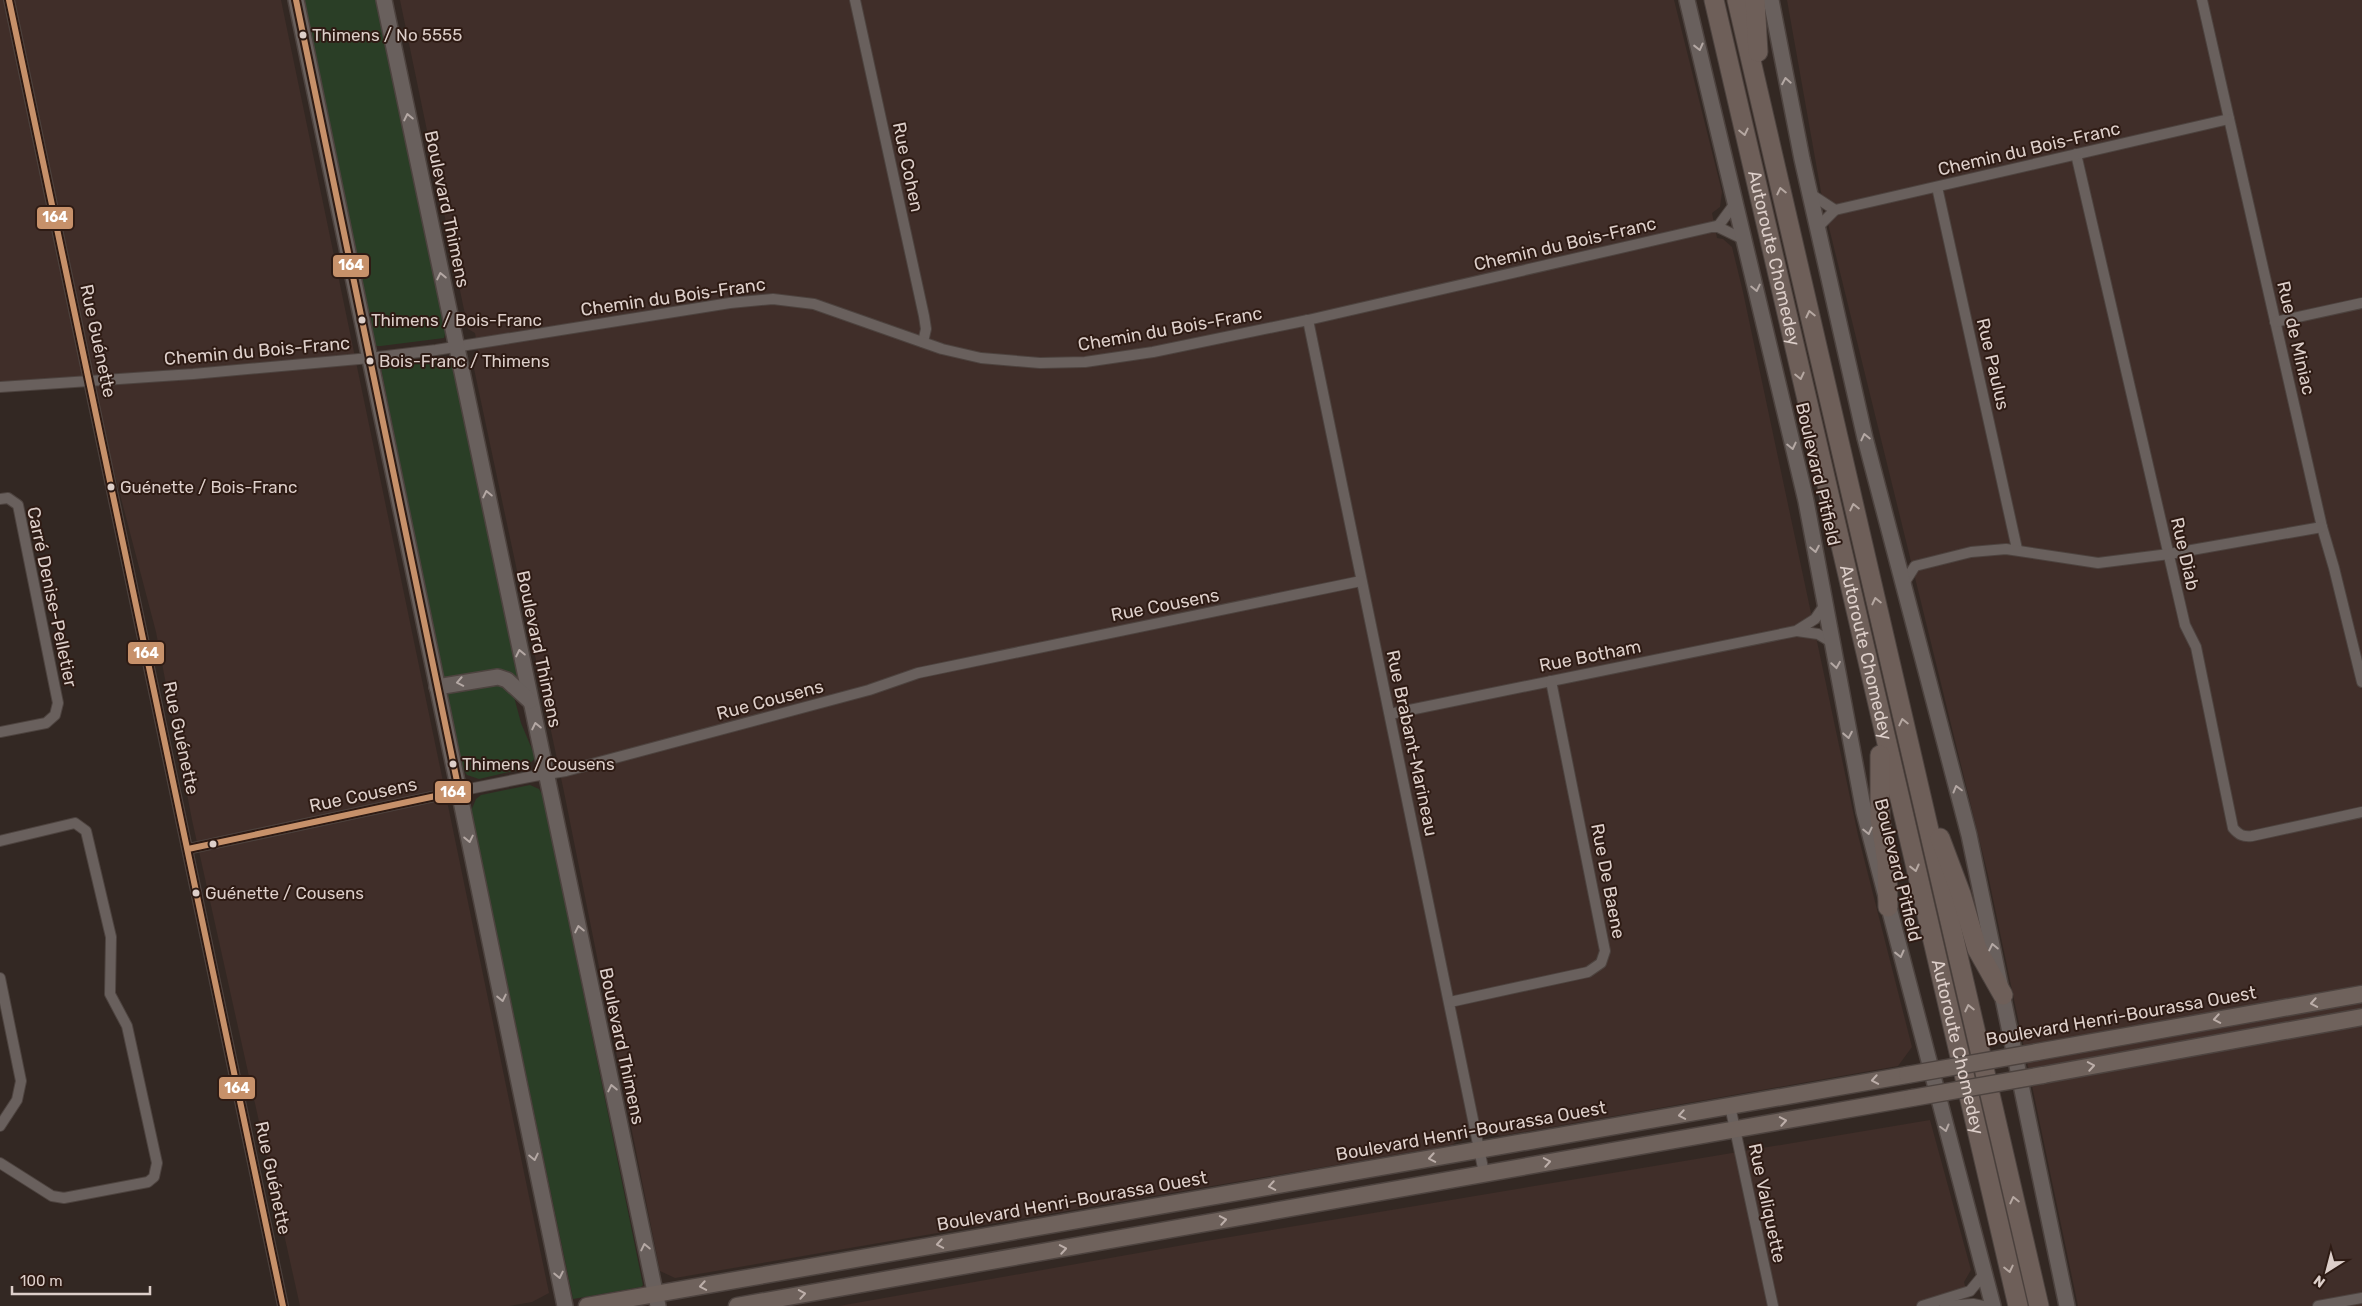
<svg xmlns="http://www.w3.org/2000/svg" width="2362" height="1306" font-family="Rubik,sans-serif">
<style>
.industrial{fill:#402e29}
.green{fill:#2a3e26}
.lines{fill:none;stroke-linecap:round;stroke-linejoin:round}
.street-casing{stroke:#4d433f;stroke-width:12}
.secondary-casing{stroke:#4d433f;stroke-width:18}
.primary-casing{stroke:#4d433f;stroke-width:19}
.highway-casing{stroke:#4d433f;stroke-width:21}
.street{stroke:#69605d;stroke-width:10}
.secondary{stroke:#69605d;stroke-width:15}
.primary{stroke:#6f625c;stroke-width:16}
.highway{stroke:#6e5f59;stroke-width:19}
.primary-bridge-casing{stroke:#4d433f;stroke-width:19;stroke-linecap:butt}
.primary-bridge{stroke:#6f625c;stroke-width:16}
.bus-1-casing{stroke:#2e1b14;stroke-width:10}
.bus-1{stroke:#c7916a;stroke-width:6}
.oneway{stroke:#b4a8a4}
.oneway2{stroke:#b6a8a2}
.oneway3{stroke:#bcaea9}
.bus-dot{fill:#ddcfca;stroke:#2e1b14;stroke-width:2}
.labels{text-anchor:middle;stroke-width:4;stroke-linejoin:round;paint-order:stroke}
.bus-label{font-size:17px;fill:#ddcfca;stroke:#2e1b14;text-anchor:start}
.street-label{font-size:18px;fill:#ddcfca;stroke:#2e1b14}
.line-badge{stroke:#2e1b14;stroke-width:2}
.badge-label{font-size:14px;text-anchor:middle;font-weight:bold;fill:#fff}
</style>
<rect width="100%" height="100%" fill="#332823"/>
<g class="industrial">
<polygon points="0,0 281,0 549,1293 532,1302 509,1306 300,1306 192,820 156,632 90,380 0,388"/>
<polygon points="400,0 1674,0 1722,192 1720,207 1712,213 1717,238 1723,239 1732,247 1743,292 1858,835 1912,1047 1898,1066 1501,1136 1491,1132 1462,1138 1452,1145 675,1278 660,1271 564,792 473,364 479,357 475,333 468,329"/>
<polygon points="1787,0 2362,0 2362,1306 2078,1306 1988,875 1823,203"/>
<polygon points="1930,1120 1971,1270 1964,1282 1971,1306 839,1306 1206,1241"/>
</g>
<g class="green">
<polygon points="302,0 377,0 446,331 444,338 381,346 377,346 374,343"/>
<polygon points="451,359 519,681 513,693 521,723 534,754 534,759 526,768 479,779 467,775 460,765 381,368"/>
<polygon points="530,785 539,789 543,796 643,1285 641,1287 573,1299 471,811 476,799 481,795"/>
</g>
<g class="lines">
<defs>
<g id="street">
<polyline points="9,0 283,1306"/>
<polyline points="855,0 924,316 926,329 923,342"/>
<polyline points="2202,0 2322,527 2334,568 2362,682"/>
<path d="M2076 154 2185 625 2196 647 2233 828C2239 835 2243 837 2252 836L2362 812"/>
<polyline points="1937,187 2017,549"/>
<polyline points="1809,193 1835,210"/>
<polyline points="1719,225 1736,202"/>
<polyline points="1817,228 1835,210 2229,119"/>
<polyline points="1308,320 1484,1173"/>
<polyline points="2275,322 2362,303"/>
<polyline points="0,387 193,374 370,358 436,350 730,303 773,299 814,304 942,349 981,358 1040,363 1085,362 1153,352 1308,320 1716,226 1745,240"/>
<polyline points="0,499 8,498 18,505 58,703 55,715 46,723 0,732"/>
<polyline points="1903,585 1915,566 1971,552 2006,549 2098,563 2169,554 2322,527"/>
<polyline points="1797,631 1818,634 1833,643"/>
<polyline points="1390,714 1796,631 1815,619 1826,603"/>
<polyline points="0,841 75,823 86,831 111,937 110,994 127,1026 157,1163 154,1177 148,1182 64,1198 52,1196 0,1163"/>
<polyline points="188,849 459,791 534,776 566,771 869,690 918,673 1361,581"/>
<polyline points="0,978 21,1081 17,1100 0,1126"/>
<polyline points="1450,1002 1588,972 1601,963 1605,951 1551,681"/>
<polyline points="1730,1106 1773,1306"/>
<polyline points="1922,1306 1970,1291 1984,1274"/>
<polyline points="1945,1306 1973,1304 1983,1306"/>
<polyline points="2318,1306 2362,1298"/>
</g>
<g id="secondary">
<polyline points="296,0 565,1306"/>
<polyline points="384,0 658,1306"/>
<polyline points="1687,0 1806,501 1864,812 1993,1306"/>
<polyline points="1771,0 1802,159 1865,438 1969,835 2067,1306"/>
<polyline points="437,687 498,677 507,680 530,701"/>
</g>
<g id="primary">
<polyline points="2037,1052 2362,994"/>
<polyline points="2043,1075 2362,1017"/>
<polyline points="587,1306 1907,1075"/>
<polyline points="737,1306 1912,1098"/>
</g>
<g id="highway">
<path id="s1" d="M1714 0 2018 1306"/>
<polyline points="1737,0 2039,1306"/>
<polyline points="1755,0 1758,52"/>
<polyline points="1880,755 1880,818 1887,862 1888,907"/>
<polyline points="1940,838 1961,894 1977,949 2003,995"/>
</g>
</defs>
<use href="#street" class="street-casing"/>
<use href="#secondary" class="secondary-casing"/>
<use href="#primary" class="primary-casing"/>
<use href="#highway" class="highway-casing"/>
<use href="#street" class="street"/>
<use href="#secondary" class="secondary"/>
<use href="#primary" class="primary"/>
<use href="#highway" class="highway"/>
<defs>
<g id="primary-bridge">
<polyline points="1907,1075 2037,1052"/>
<polyline points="1912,1098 2043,1075"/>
</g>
</defs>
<use href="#primary-bridge" class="primary-bridge-casing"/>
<use href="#primary-bridge" class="primary-bridge"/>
<defs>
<g id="bus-1">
<polyline points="9,0 283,1306"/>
<polyline points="188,849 459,791 296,0"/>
</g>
</defs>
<use href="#bus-1" class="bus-1-casing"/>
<use href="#bus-1" class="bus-1"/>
</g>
<defs><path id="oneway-chevron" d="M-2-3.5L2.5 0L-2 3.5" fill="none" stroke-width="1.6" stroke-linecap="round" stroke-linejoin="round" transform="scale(1.25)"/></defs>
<g class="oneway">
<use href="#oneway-chevron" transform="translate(1699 47) rotate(76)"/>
<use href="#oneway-chevron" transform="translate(1786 81) rotate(-100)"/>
<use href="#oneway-chevron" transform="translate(408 117) rotate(-102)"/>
<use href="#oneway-chevron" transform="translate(441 276) rotate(-102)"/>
<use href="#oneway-chevron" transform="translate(1756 288) rotate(77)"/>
<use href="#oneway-chevron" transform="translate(1865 437) rotate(-103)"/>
<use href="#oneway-chevron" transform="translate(1792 446) rotate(77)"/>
<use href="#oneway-chevron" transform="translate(487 494) rotate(-102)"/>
<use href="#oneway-chevron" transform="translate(1815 549) rotate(79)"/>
<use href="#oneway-chevron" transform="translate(520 653) rotate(-102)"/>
<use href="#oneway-chevron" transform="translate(1836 665) rotate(81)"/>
<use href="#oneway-chevron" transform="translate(460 682) rotate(169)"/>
<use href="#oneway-chevron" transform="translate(536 726) rotate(-102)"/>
<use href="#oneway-chevron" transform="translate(1848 735) rotate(79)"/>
<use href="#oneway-chevron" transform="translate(1957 789) rotate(-105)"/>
<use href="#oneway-chevron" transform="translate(1868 831) rotate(77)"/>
<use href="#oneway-chevron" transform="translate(469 839) rotate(78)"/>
<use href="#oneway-chevron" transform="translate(579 929) rotate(-102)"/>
<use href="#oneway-chevron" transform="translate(1993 947) rotate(-102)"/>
<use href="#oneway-chevron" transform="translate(1900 954) rotate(76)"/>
<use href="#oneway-chevron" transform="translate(502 998) rotate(78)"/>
<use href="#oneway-chevron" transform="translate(612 1088) rotate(-102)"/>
<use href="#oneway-chevron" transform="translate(1945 1128) rotate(75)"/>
<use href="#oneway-chevron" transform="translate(534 1157) rotate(78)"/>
<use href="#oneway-chevron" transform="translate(645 1247) rotate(-102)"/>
<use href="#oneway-chevron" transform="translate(559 1275) rotate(78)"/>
</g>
<g class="oneway2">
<use href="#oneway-chevron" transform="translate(1744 132) rotate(77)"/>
<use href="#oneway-chevron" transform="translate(1781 191) rotate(-103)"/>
<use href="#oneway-chevron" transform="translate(1810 314) rotate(-103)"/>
<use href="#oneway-chevron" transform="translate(1800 376) rotate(77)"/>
<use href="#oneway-chevron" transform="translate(1854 507) rotate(-103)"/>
<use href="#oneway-chevron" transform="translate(1876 601) rotate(-103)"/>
<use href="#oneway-chevron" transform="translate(1903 722) rotate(-103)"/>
<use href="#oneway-chevron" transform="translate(1915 868) rotate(76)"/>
<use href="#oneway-chevron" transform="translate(1969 1008) rotate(-103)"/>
<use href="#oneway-chevron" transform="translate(2014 1200) rotate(-103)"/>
<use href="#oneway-chevron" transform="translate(2009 1269) rotate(77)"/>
</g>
<g class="oneway3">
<use href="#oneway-chevron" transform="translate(2314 1003) rotate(170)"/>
<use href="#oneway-chevron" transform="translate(2217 1019) rotate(170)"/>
<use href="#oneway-chevron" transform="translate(2091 1066) rotate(-10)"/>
<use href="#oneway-chevron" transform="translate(1875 1080) rotate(170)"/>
<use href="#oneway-chevron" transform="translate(1682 1115) rotate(170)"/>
<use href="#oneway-chevron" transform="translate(1783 1121) rotate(-10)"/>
<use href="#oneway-chevron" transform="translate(1432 1158) rotate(170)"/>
<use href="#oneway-chevron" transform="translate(1547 1162) rotate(-10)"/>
<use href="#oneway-chevron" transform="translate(1272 1186) rotate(170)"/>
<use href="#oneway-chevron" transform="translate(1223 1220) rotate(-10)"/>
<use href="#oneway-chevron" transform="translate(940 1244) rotate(170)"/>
<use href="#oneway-chevron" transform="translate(1063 1249) rotate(-10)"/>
<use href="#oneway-chevron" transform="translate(703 1286) rotate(170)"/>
<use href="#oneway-chevron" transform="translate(802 1294) rotate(-10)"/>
</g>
<g class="bus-dot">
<circle cx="303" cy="35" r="4.5"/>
<circle cx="362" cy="320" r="4.5"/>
<circle cx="370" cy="361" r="4.5"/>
<circle cx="111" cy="487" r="4.5"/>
<circle cx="453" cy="764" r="4.5"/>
<circle cx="213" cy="844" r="4.5"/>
<circle cx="196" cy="893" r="4.5"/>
</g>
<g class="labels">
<g class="bus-label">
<text x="312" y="41">Thimens / No 5555</text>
<text x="371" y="326">Thimens / Bois-Franc</text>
<text x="379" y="367">Bois-Franc / Thimens</text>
<text x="120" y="493">Guénette / Bois-Franc</text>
<text x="462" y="770">Thimens / Cousens</text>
<text x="205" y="899">Guénette / Cousens</text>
</g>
<g class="street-label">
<text transform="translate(2029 149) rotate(-13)" y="6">Chemin du Bois-Franc</text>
<text transform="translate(908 167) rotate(78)" y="6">Rue Cohen</text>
<text transform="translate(447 209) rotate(78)" y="6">Boulevard Thimens</text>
<text transform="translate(1565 244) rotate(-13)" y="6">Chemin du Bois-Franc</text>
<text dy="6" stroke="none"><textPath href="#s1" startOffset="265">Autoroute Chomedey</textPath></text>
<text transform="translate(673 297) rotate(-8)" y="6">Chemin du Bois-Franc</text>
<text transform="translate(1170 329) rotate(-10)" y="6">Chemin du Bois-Franc</text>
<text transform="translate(2296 338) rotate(77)" y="6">Rue de Miniac</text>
<text transform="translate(98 341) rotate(78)" y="6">Rue Guénette</text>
<text transform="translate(257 351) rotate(-5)" y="6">Chemin du Bois-Franc</text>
<text transform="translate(1993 364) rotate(77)" y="6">Rue Paulus</text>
<text transform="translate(1818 474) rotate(77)" y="6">Boulevard Pitfield</text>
<text transform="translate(2185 554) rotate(77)" y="6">Rue Diab</text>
<text transform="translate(52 597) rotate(78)" y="6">Carré Denise-Pelletier</text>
<text transform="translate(1165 605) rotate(-11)" y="6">Rue Cousens</text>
<text transform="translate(539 649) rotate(78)" y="6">Boulevard Thimens</text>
<text dy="6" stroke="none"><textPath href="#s1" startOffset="670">Autoroute Chomedey</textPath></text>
<text transform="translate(1590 656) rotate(-11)" y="6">Rue Botham</text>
<text transform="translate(770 700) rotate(-15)" y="6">Rue Cousens</text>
<text transform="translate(181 738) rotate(78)" y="6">Rue Guénette</text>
<text transform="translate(1412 743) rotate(78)" y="6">Rue Brabant-Marineau</text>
<text transform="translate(363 795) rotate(-12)" y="6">Rue Cousens</text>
<text transform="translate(1898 870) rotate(76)" y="6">Boulevard Pitfield</text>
<text transform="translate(1608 881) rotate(79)" y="6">Rue De Baene</text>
<text transform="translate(2121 1016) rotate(-10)" y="6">Boulevard Henri-Bourassa Ouest</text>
<text transform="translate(622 1046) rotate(78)" y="6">Boulevard Thimens</text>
<text dy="6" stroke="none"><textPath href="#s1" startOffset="1075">Autoroute Chomedey</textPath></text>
<text transform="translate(1471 1131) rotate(-10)" y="6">Boulevard Henri-Bourassa Ouest</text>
<text transform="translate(273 1178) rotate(78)" y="6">Rue Guénette</text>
<text transform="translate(1072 1201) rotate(-10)" y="6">Boulevard Henri-Bourassa Ouest</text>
<text transform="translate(1767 1203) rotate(78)" y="6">Rue Valiquette</text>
</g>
</g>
<g class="line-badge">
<rect x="36" y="206" width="38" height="24" rx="5" fill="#c7916a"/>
<rect x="332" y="254" width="38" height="24" rx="5" fill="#c7916a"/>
<rect x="127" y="641" width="38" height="24" rx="5" fill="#c7916a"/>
<rect x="434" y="780" width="38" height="24" rx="5" fill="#c7916a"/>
<rect x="218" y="1076" width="38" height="24" rx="5" fill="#c7916a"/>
</g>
<g class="badge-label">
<text x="55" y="222">164</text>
<text x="351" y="270">164</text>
<text x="146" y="658">164</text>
<text x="453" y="797">164</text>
<text x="237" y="1093">164</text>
</g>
<g transform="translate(2327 1271) rotate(216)" stroke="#2e1b14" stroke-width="4" paint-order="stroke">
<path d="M0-4L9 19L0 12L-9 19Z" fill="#ddcfca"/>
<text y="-8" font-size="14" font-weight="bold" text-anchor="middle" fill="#ddcfca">N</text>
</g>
<path d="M12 1286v8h138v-8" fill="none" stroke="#ddcfca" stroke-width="2.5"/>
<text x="20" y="1286" font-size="15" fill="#ddcfca" stroke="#2e1b14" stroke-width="4" paint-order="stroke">100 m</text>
</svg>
